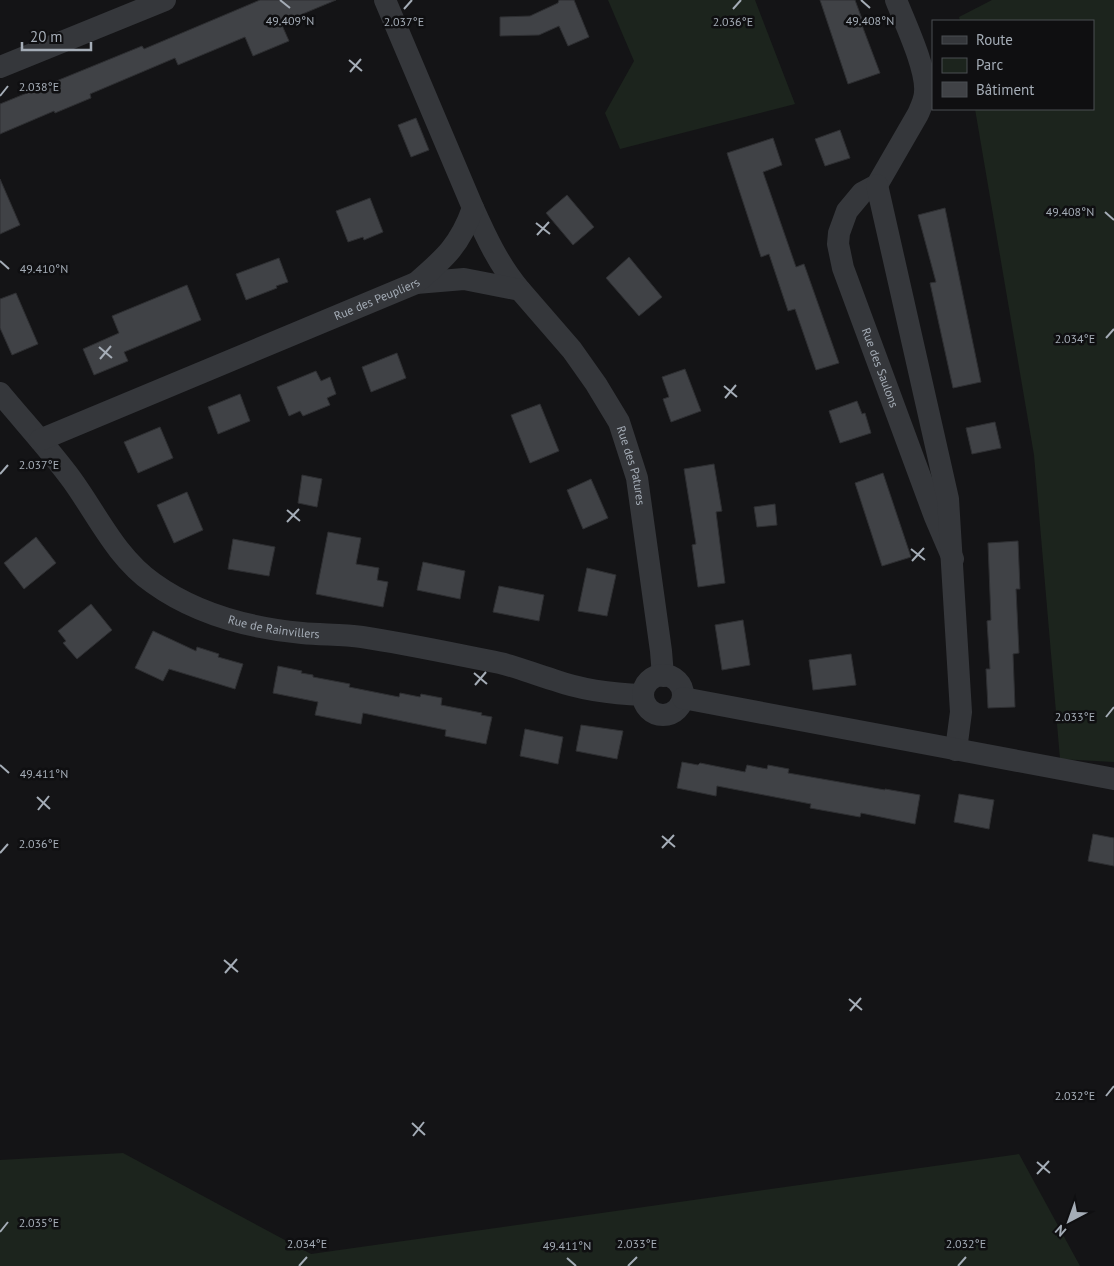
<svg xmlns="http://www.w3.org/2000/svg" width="1114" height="1266" font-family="'PT Sans',sans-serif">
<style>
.green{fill:#1c241d}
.building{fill:#404246;stroke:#2e2f32}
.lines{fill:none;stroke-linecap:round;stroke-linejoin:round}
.street{stroke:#35373b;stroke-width:22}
.ticks{fill:none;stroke:#a5adb7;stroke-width:2}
.labels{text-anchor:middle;stroke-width:5;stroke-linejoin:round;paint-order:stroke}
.street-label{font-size:12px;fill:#a5adb7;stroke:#0f0f11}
.ticks-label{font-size:12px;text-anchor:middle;fill:#a5adb7;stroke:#0f0f11;stroke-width:5;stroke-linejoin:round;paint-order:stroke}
</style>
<rect width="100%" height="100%" fill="#141416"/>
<g class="green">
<polygon points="608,0 755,0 795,104 620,149 605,113 634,61"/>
<polygon points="992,0 1114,0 1114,762 1060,759 1034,455 975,109 1093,109 1093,21 960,21 959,17"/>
<polygon points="123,1153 311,1254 1019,1154 1080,1266 0,1266 0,1160"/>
</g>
<g class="building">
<polygon points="260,0 336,0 281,23 289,41 253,56 245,37 178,65 175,58 90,94 91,98 55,113 54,111 0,134 0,104 142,46 144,49"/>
<polygon points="559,0 574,0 589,37 568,46 559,26 539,35 500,36 500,17 530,16 558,3"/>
<polygon points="820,0 855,0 862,19 860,20 880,73 848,84"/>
<polygon points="416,118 429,150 411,157 398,125"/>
<polygon points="840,130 850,158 825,166 815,139"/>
<polygon points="773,138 782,165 763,172 796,267 804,264 839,363 816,370 795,309 788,311 769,254 761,257 727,153"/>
<polygon points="0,179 20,225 0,234"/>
<polygon points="567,195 594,227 573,245 546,213"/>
<polygon points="370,198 383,232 364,240 363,237 348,242 336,211"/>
<polygon points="945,208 981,382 953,388 930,283 936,282 918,215"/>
<polygon points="629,257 662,297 639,316 606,278"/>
<polygon points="279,258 288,282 276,286 277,288 246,300 236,274"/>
<polygon points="187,285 201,320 124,352 128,361 94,375 83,349 119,333 112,316"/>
<polygon points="16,293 38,344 12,355 0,328 0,299"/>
<polygon points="397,353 406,378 371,392 362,367"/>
<polygon points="685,369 701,411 671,422 663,399 669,397 662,377"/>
<polygon points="316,371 321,381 330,377 336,394 327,398 330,405 303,416 300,411 289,416 277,387"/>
<polygon points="240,394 250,421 218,434 208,407"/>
<polygon points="857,401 862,414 865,413 871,433 840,443 829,411"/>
<polygon points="540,404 559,451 530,463 511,415"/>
<polygon points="995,422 1001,448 972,454 966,428"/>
<polygon points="160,427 173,458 138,473 124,442"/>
<polygon points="714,464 722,511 716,512 725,583 698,587 692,545 696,544 684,469"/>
<polygon points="883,473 911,557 882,566 855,483"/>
<polygon points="302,475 322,479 317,507 298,503"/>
<polygon points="591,479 608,518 583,529 567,490"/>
<polygon points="187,492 203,530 174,543 157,505"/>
<polygon points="775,504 777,525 757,527 754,507"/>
<polygon points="328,532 361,538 356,564 379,568 377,580 388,582 383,607 316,594"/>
<polygon points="36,537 56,563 24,589 4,563"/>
<polygon points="233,539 275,547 269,576 228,569"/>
<polygon points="1018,541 1020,589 1016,589 1019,653 1013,654 1015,707 988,708 986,669 990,669 987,621 991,620 988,543"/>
<polygon points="423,562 465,571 460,599 417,590"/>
<polygon points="587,568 616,575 607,616 578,611"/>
<polygon points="499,586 544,595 539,621 493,612"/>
<polygon points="91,604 112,630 77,659 63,643 66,641 58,631"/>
<polygon points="743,620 750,665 722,670 715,625"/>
<polygon points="153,631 196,651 197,647 219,654 218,657 243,664 235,689 169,669 163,681 135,668"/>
<polygon points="851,654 856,685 813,690 809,660"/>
<polygon points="278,666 302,671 301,673 313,675 313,677 350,684 349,687 399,697 400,693 420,697 421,694 442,698 441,705 482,713 481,715 492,717 486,744 445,736 446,730 363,713 361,724 315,715 318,702 273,693"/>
<polygon points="581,725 623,731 617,759 576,751"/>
<polygon points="525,729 563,737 558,764 520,756"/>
<polygon points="682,762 698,765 700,763 745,772 747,765 767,769 768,765 789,769 788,773 885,790 885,789 920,795 915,824 861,813 860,817 810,808 811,804 717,786 716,796 677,788"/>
<polygon points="959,794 994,800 989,829 954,822"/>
<polygon points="1093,834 1114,838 1114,866 1088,861"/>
</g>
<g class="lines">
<g class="street">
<path id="s1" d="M896 0C905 23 927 69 925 92 925 99 921 107 918 114L877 185 862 193 847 211 839 233 838 244 843 268 935 517 953 559"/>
<polyline points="0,67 165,0"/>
<polyline points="877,185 948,499 961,712 956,750"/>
<path d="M473 208C486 237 499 265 520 290"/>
<path id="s2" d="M416 283 464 279 520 290 572 350 596 384 619 422 637 478 661 651 663 676"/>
<path id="s3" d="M0 393C24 422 50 450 72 480 98 516 116 557 153 583 196 614 250 628 302 633 322 635 342 634 362 637 408 644 454 654 500 663 518 667 536 675 554 680 582 690 613 694 643 695"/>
<path id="s4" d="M40 440 416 283C445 258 460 245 473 208L385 0"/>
<circle cx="663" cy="695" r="20"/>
<polyline points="683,698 1114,779"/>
</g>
</g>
<path class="ticks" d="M280 0 290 8M861 0 870 8M404 9 412 0M733 9 741 0M349 60 362 71M350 72 361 59M0 96 8 86M1105 212 1114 220M536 223 550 234M537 235 549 222M0 261 9 269M1106 338 1114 329M99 347 112 358M100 359 111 346M724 386 737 397M725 398 736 385M0 474 8 465M287 510 300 521M287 522 299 509M911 549 925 560M912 561 924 548M474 673 487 684M475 685 486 672M1106 717 1114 707M0 765 9 773M37 797 50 809M38 810 49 796M662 836 675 847M662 848 674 835M0 853 8 844M224 960 238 972M225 973 237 959M849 999 862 1010M850 1011 861 998M1106 1096 1114 1086M412 1123 425 1135M413 1136 424 1122M1037 1162 1050 1173M1037 1174 1049 1161M0 1232 8 1222M567 1258 576 1266M299 1266 307 1257M628 1266 637 1257M958 1266 966 1257"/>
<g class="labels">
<g class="street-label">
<text dy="4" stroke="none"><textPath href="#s4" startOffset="365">Rue des Peupliers</textPath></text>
<text dy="4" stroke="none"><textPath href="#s1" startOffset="408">Rue des Saulons</textPath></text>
<text dy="4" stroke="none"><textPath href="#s2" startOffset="316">Rue des Patures</textPath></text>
<text dy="4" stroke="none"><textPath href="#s3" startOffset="375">Rue de Rainvillers</textPath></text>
</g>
</g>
<g class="ticks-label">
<text x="290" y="25">49.409°N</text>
<text x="870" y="25">49.408°N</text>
<text x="404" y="26">2.037°E</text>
<text x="733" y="26">2.036°E</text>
<text x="39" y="91">2.038°E</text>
<text x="1070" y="216">49.408°N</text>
<text x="44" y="273">49.410°N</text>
<text x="1075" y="343">2.034°E</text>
<text x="39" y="469">2.037°E</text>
<text x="1075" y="721">2.033°E</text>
<text x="44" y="778">49.411°N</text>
<text x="39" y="848">2.036°E</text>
<text x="1075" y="1100">2.032°E</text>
<text x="39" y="1227">2.035°E</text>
<text x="307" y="1248">2.034°E</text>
<text x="637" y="1248">2.033°E</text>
<text x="966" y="1248">2.032°E</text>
<text x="567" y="1250">49.411°N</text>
</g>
<rect x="932" y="20" width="162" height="90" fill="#0f0f11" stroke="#4b4e53"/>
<rect x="942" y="36" width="25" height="8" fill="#35373b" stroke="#4b4e53"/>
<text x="976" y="45" font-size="15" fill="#a5adb7">Route</text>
<rect x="942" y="58" width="25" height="15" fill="#1c241d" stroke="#4b4e53"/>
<text x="976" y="70" font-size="15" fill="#a5adb7">Parc</text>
<rect x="942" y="82" width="25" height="15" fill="#404246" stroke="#4b4e53"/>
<text x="976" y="95" font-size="15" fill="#a5adb7">Bâtiment</text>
<g transform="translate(1069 1221) rotate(221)" stroke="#0f0f11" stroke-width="4" paint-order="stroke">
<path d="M0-4L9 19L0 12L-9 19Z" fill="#a5adb7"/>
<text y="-8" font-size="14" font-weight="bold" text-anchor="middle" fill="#a5adb7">N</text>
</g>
<path d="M22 42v8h69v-8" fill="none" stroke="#a5adb7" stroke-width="2.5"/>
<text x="30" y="42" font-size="15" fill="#a5adb7" stroke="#0f0f11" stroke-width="4" paint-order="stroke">20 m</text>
</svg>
